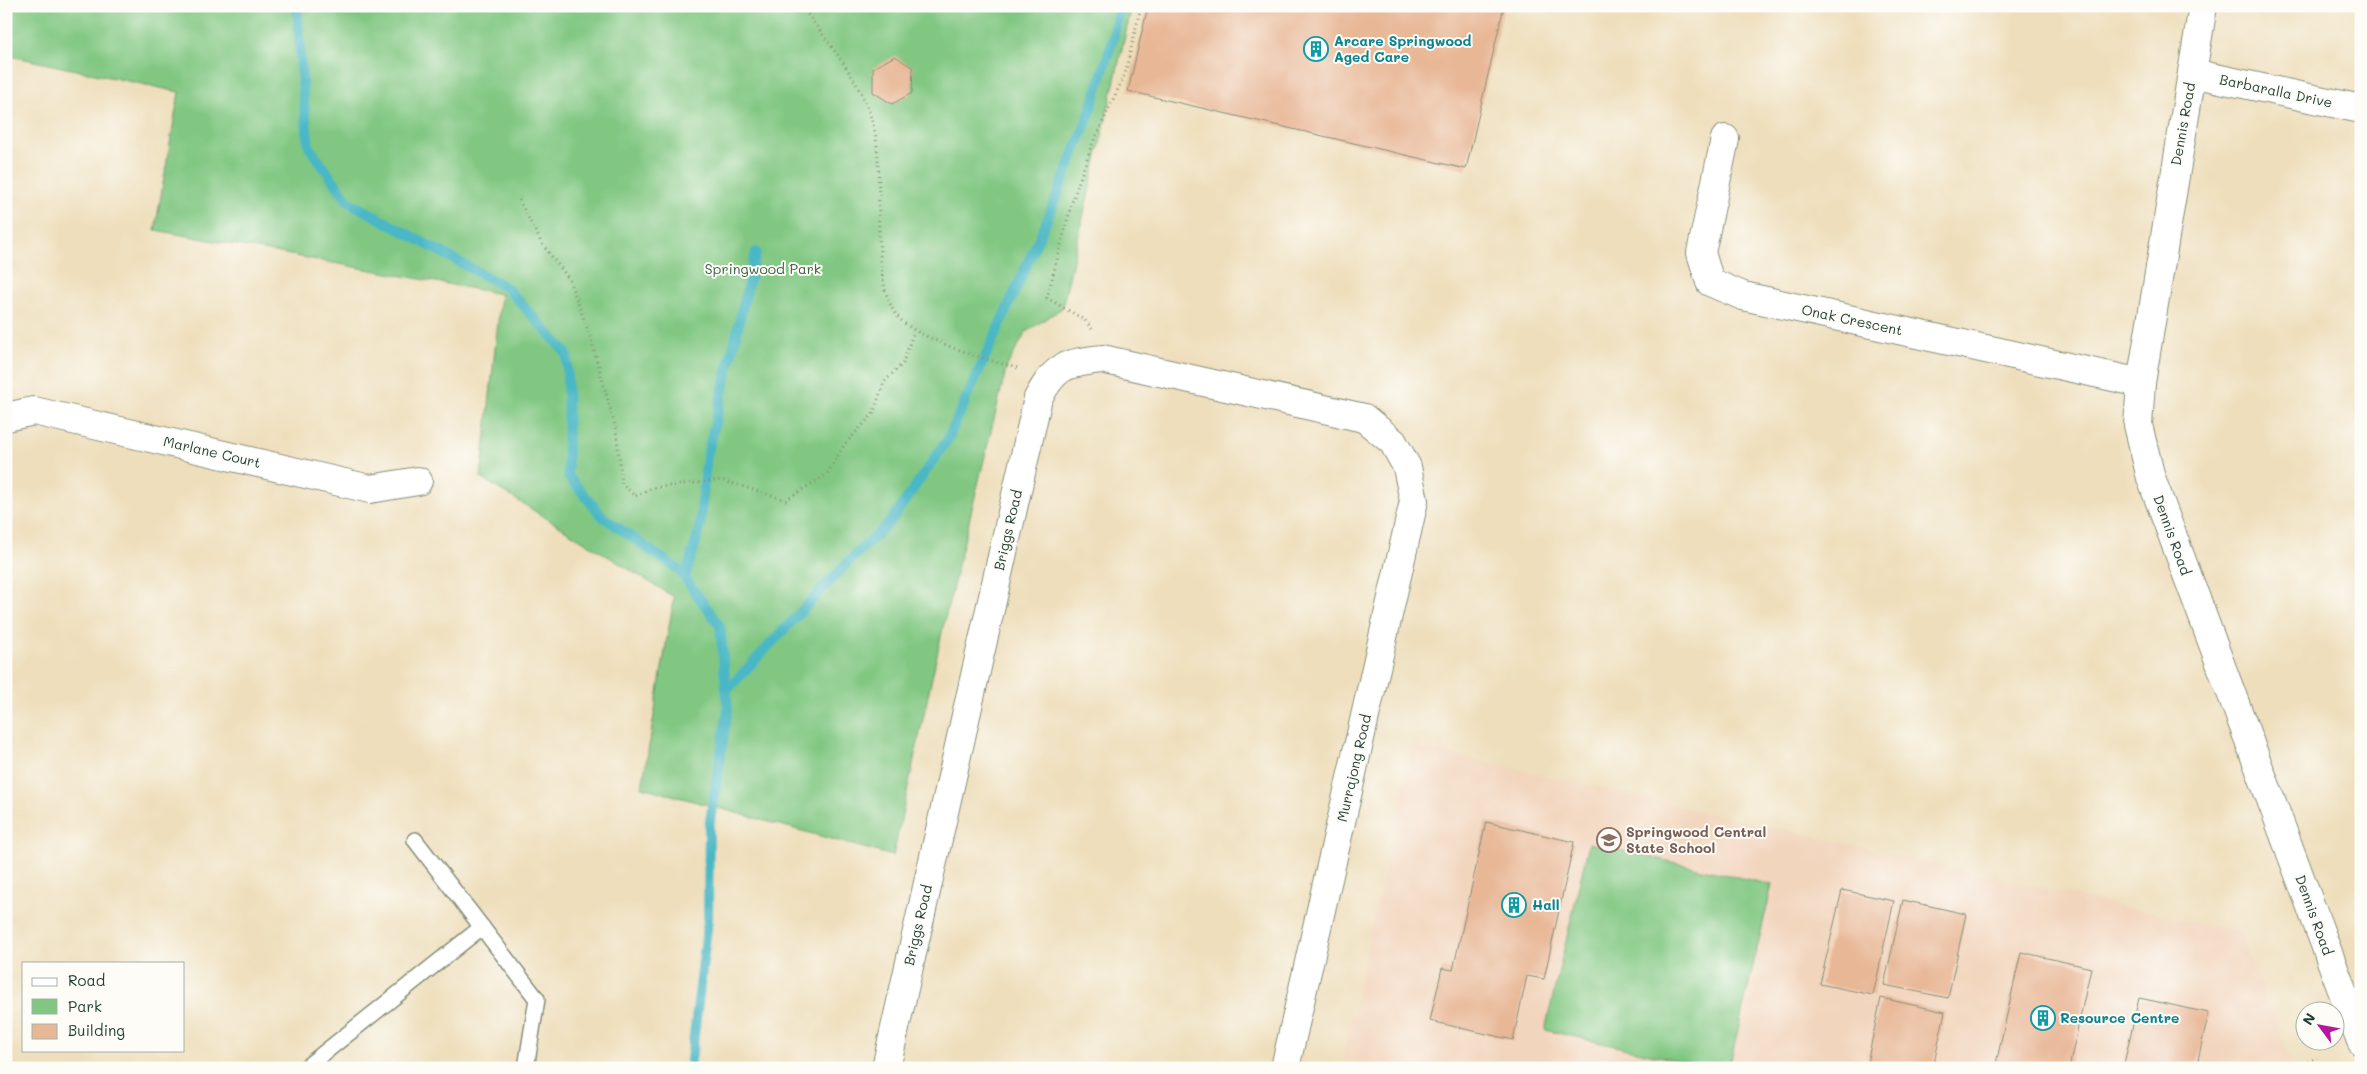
<svg xmlns="http://www.w3.org/2000/svg" width="2367" height="1074" font-family="Mali,sans-serif">
<style>
.built{fill:#f2d5bd}
.green{fill:#81c782;stroke:#50825b}
.lines{fill:none;stroke-linecap:round;stroke-linejoin:round}
.stream{stroke:#49b7c5;stroke-width:10}
.building{fill:#e8b796}
.service-casing{stroke:#868e78;stroke-width:18}
.minor-casing{stroke:#868e78;stroke-width:30}
.tertiary-casing{stroke:#868e78;stroke-width:30}
.path{stroke:#868e78;stroke-width:3;stroke-dasharray:1 4;stroke-linecap:butt}
.service{stroke:#fff;stroke-width:15}
.minor{stroke:#fff;stroke-width:28}
.tertiary{stroke:#fff;stroke-width:28}
.labels{text-anchor:middle;stroke-width:4;stroke-linejoin:round;paint-order:stroke}
.culture-label{font-size:14px;font-weight:bold;fill:#0d838f;stroke:#fdfcf7;text-anchor:start}
.street-label{font-size:14px;fill:#1f3d34;stroke:#fdfcf7}
.park-label{font-size:14px;fill:#386048;stroke:#fdfcf7}
.education-label{font-size:14px;font-weight:bold;fill:#785e54;stroke:#fdfcf7;text-anchor:start}
</style>
<rect width="100%" height="100%" fill="#fdfcf7"/>
<filter id="ink" filterUnits="userSpaceOnUse"><feTurbulence type="fractalNoise" baseFrequency=".02" numOctaves="2"/><feDisplacementMap in="SourceGraphic" scale="10" xChannelSelector="R" yChannelSelector="G"/><feConvolveMatrix kernelMatrix="1 2 1 2 8 2 1 2 1" color-interpolation-filters="sRGB"/></filter>
<filter id="wash" filterUnits="userSpaceOnUse"><feTurbulence type="fractalNoise" baseFrequency=".0096" numOctaves="4" result="noise"/><feDisplacementMap in="SourceGraphic" scale="20" xChannelSelector="R" yChannelSelector="G"/><feGaussianBlur stdDeviation="1.12" result="paint"/><feColorMatrix in="noise" values="0 0 0 0 0 0 0 0 0 0 0 0 0 0 0 0 0 1.4 0 .05"/><feComposite in="paint" operator="in"/></filter>
<g filter="url(#wash)">
<rect width="100%" height="100%" fill="#eedebb"/>
<polygon class="built" points="1413,746 2240,933 2293,1068 1362,1068 1363,1062 1342,1059"/>
<g class="green">
<polygon points="6,6 1132,6 1062,308 1026,332 1007,366 944,623 893,856 642,787 674,597 481,478 501,294 155,230 179,92 6,55"/>
<polygon points="1589,843 1772,885 1729,1068 1711,1068 1545,1030"/>
</g>
<g class="lines">
<g class="stream">
<polyline points="297,6 303,95 309,147 349,202 507,288 567,354 568,476 603,517 679,570 720,626 728,709 709,827 708,920 690,1068"/>
<polyline points="685,577 699,532 707,456 756,252"/>
<polyline points="726,691 848,562 891,521 948,439 1047,220 1088,118 1113,39 1119,6"/>
</g>
</g>
<g id="blocks">
<g class="building">
<polygon points="1148,6 1504,6 1466,169 1128,91"/>
<polygon points="895,56 913,68 912,93 892,104 873,92 873,68"/>
<polygon points="1486,822 1574,842 1544,979 1527,976 1513,1040 1430,1021 1442,968 1453,970"/>
<polygon points="1842,890 1894,901 1873,995 1820,984"/>
<polygon points="1903,900 1966,914 1948,998 1884,985"/>
<polygon points="2021,952 2091,968 2069,1068 1995,1068"/>
<polygon points="1881,998 1945,1012 1933,1068 1866,1068"/>
<polygon points="2139,998 2209,1013 2196,1068 2123,1068"/>
</g>
</g>
</g>
<g filter="url(#ink)">
<use href="#blocks" fill-opacity="0" stroke="#868e78" stroke-width="1"/>
<g class="lines">
<defs>
<g id="service">
<polyline points="415,840 537,999 526,1068"/>
<polyline points="305,1068 482,927"/>
</g>
<g id="minor">
<polyline points="1725,139 1701,253 1710,282 1743,296 2141,383"/>
<polyline points="6,417 34,411 370,489 418,481"/>
<path d="M886 1068 1038 398C1057 364 1065 364 1102 359L1364 418 1393 442 1407 467 1414 501 1285 1068"/>
</g>
<g id="tertiary">
<polyline points="2203,6 2141,383 2138,425 2151,478 2361,1041"/>
<polyline points="2192,73 2361,109"/>
</g>
</defs>
<use href="#service" class="service-casing"/>
<use href="#minor" class="minor-casing"/>
<use href="#tertiary" class="tertiary-casing"/>
<g class="path">
<path d="M802 6C830 47 865 83 875 133 885 183 868 278 897 316 914 338 989 361 1018 368"/>
<polyline points="519,200 542,244 569,279 591,339 616,429 622,484 635,496 652,488 722,480 786,500 827,474 845,444 873,414 884,382 903,363 914,331"/>
<polyline points="1092,329 1085,320 1047,298 1072,202 1091,147 1125,74 1141,6"/>
<polyline points="2294,1068 2317,1058"/>
</g>
<use href="#service" class="service"/>
<use href="#minor" class="minor"/>
<use href="#tertiary" class="tertiary"/>
</g>
</g>
<defs>
<symbol id="building-ring" viewBox="-11 -11 22 22"><circle r="9.5" fill="#fdfcf7" stroke="#0f9aa8" stroke-width="1.5"/><path d="M-4-6H4V6H1V3H-1V6H-4ZM-2.5-4.3h1.7v1.8h-1.7ZM.8-4.3h1.7v1.8H.8ZM-2.5-1h1.7V.8h-1.7ZM.8-1h1.7V.8H.8Z" fill="#0f9aa8"/></symbol>
<symbol id="school-ring" viewBox="-11 -11 22 22"><circle r="9.5" fill="#fdfcf7" stroke="#8d6e63" stroke-width="1.5"/><path d="M0-5L7-2L0 1L-7-2ZM-4 1L0 2.5L4 1V4Q0 6-4 4Z" fill="#8d6e63"/></symbol>
</defs>
<g fill-rule="evenodd">
<use href="#building-ring" x="1302" y="35" width="28" height="28"/>
<use href="#school-ring" x="1595" y="826" width="28" height="28"/>
<use href="#building-ring" x="1500" y="891" width="28" height="28"/>
<use href="#building-ring" x="2029" y="1004" width="28" height="28"/>
</g>
<g class="labels">
<g class="culture-label">
<text x="1334" y="46">Arcare Springwood<tspan x="1334" dy="16">Aged Care</tspan></text>
<text x="1532" y="910">Hall</text>
<text x="2060" y="1023">Resource Centre</text>
</g>
<g class="street-label">
<text transform="translate(2276 91) rotate(12)" y="5">Barbaralla Drive</text>
<text transform="translate(2183 124) rotate(-80)" y="5">Dennis Road</text>
<text transform="translate(1852 320) rotate(12)" y="5">Onak Crescent</text>
<text transform="translate(212 452) rotate(13)" y="5">Marlane Court</text>
<text transform="translate(1008 530) rotate(-77)" y="5">Briggs Road</text>
<text transform="translate(2172 535) rotate(70)" y="5">Dennis Road</text>
<text transform="translate(1354 768) rotate(-77)" y="5">Murrajong Road</text>
<text transform="translate(2314 915) rotate(70)" y="5">Dennis Road</text>
<text transform="translate(918 925) rotate(-77)" y="5">Briggs Road</text>
</g>
<g class="park-label">
<text x="763" y="274">Springwood Park</text>
</g>
<g class="education-label">
<text x="1626" y="837">Springwood Central<tspan x="1626" dy="16">State School</tspan></text>
</g>
</g>
<rect width="2367" height="1074" fill="none" stroke="#fdfcf7" stroke-width="25"/>
<rect x="22" y="962" width="162" height="90" fill="#fdfcf7" stroke="#a4b0a9"/>
<rect x="32" y="978" width="25" height="8" fill="#ffffff" stroke="#a4b0a9"/>
<text x="68" y="986" font-size="15" fill="#1f3d34">Road</text>
<rect x="32" y="999" width="25" height="15" fill="#81c782" stroke="#a4b0a9"/>
<text x="68" y="1012" font-size="15" fill="#1f3d34">Park</text>
<rect x="32" y="1024" width="25" height="15" fill="#e8b796" stroke="#a4b0a9"/>
<text x="68" y="1036" font-size="15" fill="#1f3d34">Building</text>
<g transform="translate(2320 1026) rotate(302)"><circle r="24" fill="#fdfcf7" stroke="#a4b0a9"/>
<path d="M0-4L9 19L0 12L-9 19Z" fill="#b5179e"/>
<text y="-8" font-size="14" font-weight="bold" text-anchor="middle" fill="#1f3d34">N</text>
</g>
</svg>
